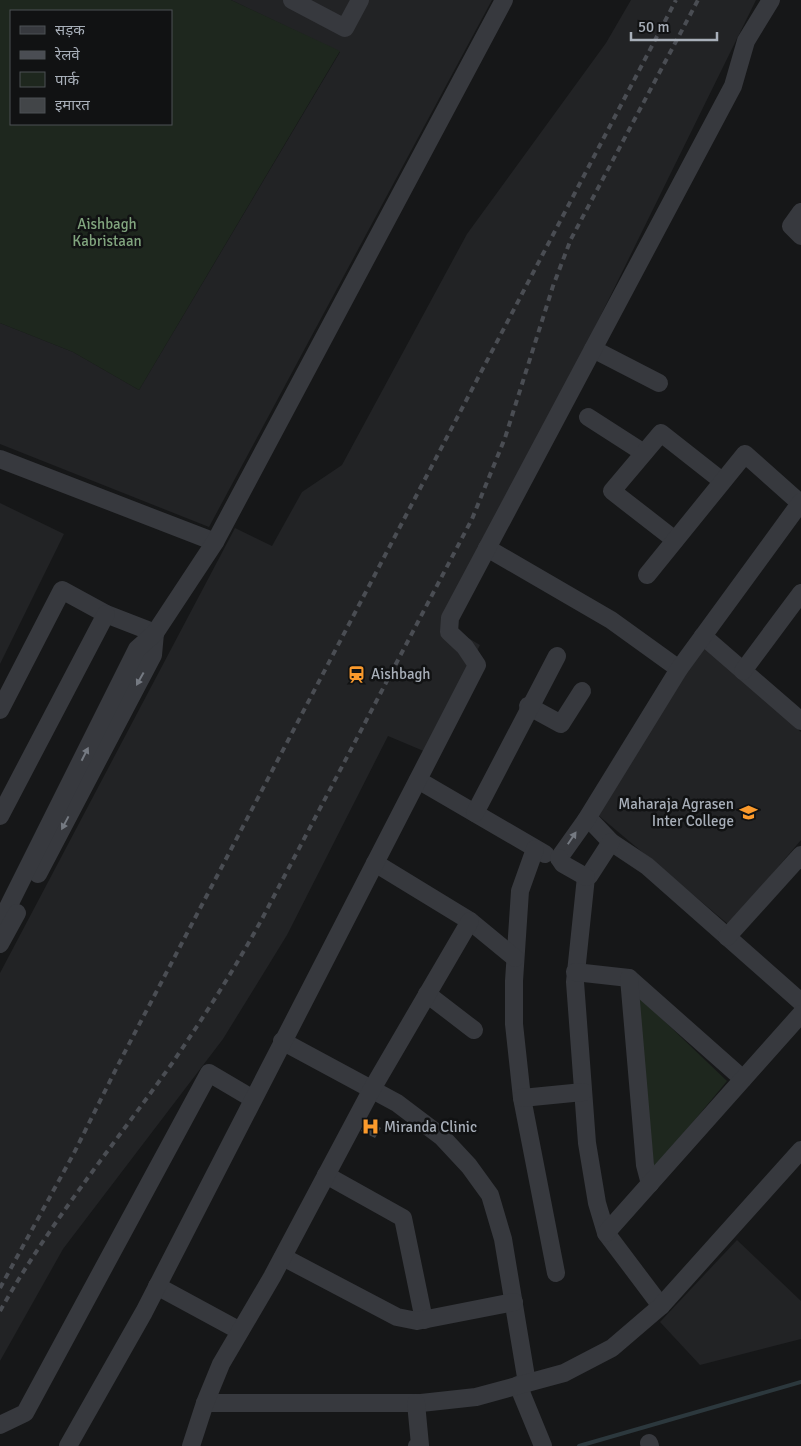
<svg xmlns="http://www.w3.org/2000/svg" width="801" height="1446" font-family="Signika,'Noto Sans Devanagari',sans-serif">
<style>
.built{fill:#222325}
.green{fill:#1e271e;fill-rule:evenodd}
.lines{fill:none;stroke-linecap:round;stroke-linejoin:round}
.stream{stroke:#2c383d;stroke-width:4}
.building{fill:#424548}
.minor{stroke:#37393e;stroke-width:18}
.rail{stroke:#4a4d53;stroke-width:4;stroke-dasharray:6 5;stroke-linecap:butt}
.oneway{fill:#757a82}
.labels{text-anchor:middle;stroke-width:5;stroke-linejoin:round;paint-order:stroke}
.park-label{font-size:15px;fill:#81a57e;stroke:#111213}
.poi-label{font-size:15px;fill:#a8afb9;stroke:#111213;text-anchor:start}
</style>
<rect width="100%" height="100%" fill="#161718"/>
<g class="built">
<polygon points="231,0 492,0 209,527 0,444 0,323 73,352 139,390 340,52"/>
<polygon points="631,0 756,0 569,380 443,623 480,645 426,752 388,736 287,935 223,1039 63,1249 0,1361 0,973 235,528 272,546 302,492 342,465 467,234 606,43"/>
<polygon points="0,503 64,534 0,664"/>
<polygon points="704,645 801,732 801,840 729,925 598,815"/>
<polygon points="737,1240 801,1301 801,1339 700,1365 660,1322"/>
</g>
<g class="green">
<path d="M0 0H231L340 51 139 390 73 352 0 323ZM171 11V124H11V11Z"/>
<polygon points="638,996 727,1081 654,1169"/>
</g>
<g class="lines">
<polyline class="stream" points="579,1446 801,1382"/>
</g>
<polygon class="building" points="367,1121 381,1128 375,1138 361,1131"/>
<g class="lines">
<g class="minor">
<polyline points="292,0 345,28 360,0"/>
<polyline points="801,212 791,226 801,236"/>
<polyline points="593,349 659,383"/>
<polyline points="588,417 644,453"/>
<polyline points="0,459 215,542"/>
<polyline points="675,540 612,491 661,433 722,481"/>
<polyline points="487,548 611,620 679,669"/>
<polyline points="647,575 745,454 800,503"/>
<polyline points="703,636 801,721"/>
<polyline points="743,671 801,593"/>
<polyline points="528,706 561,724 582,691"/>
<polyline points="0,710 62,590 106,614 155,633"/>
<polyline points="418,780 545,854"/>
<polyline points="475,813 557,656"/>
<polyline points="0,816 106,614"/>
<polyline points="586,820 591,821 611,842 647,866 801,1002"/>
<polyline points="611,842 589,876 586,877 575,982 587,1143 597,1203 606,1233 661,1306"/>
<polyline points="535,849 520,891 514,981 514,1024 522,1098 556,1273"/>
<polyline points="559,858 586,820 679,669 801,502"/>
<polyline points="559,858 563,864 586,877"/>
<polyline points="375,863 470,921 515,958"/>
<polyline points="38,874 153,655 155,633"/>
<polyline points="0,923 137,649 155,633 215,542 504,0"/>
<polyline points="727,937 801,855"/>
<polyline points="0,944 17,913"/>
<polyline points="575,972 629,978 743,1079"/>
<polyline points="629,978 645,1165 650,1184"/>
<polyline points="427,994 474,1030"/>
<polyline points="282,1041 397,1103 442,1137 469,1166 490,1195 503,1239 527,1383"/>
<polyline points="522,1098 583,1092"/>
<polyline points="326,1175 403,1218 424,1320"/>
<polyline points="606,1233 801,1014"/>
<polyline points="283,1257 397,1317 417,1321 514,1302"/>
<polyline points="157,1286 240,1331"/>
<polyline points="518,1385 543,1446"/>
<polyline points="205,1403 421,1403 476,1397 564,1373 612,1348 661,1306 801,1150"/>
<polyline points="416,1403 420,1445 417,1446"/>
<polyline points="0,1425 25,1413 209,1073 253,1099"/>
<polyline points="649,1443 650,1446"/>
<polyline points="68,1446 144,1312 477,665 465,647 449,632 450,618 733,86 746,41 771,0"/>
<polyline points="191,1446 205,1403 221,1364 272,1277 372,1089 470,921"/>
</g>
<g class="rail">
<polyline points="0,1288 74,1153 118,1065 676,0"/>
<path d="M0 1311C50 1222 114 1145 173 1062 205 1015 236 967 263 917L472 519 505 438 553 286 571 239 698 0"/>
</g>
</g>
<defs><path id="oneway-solid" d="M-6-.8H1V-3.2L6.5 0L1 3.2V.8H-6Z" transform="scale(1.25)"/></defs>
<g class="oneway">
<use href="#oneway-solid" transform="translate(140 679) rotate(119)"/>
<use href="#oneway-solid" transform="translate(85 754) rotate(-63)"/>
<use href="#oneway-solid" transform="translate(65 823) rotate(118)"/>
<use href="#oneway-solid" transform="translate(572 838) rotate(-56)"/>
</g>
<defs>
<symbol id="station-bare" viewBox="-9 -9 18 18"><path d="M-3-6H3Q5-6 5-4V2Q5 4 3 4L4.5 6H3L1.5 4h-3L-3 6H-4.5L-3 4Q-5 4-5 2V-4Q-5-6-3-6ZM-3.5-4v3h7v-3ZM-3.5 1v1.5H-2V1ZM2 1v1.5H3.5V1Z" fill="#fb9a2c" stroke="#111213" stroke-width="2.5" paint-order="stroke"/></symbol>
<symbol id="university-bare" viewBox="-9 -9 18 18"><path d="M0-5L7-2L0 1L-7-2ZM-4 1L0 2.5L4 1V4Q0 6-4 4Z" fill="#fb9a2c" stroke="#111213" stroke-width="2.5" paint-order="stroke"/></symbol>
<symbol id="hospital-bare" viewBox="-9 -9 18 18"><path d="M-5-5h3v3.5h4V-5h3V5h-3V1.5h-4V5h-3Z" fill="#fb9a2c" stroke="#111213" stroke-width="2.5" paint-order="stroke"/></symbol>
</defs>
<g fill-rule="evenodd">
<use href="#station-bare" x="344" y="662" width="25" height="25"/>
<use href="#university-bare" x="736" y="800" width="25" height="25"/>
<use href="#hospital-bare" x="358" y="1114" width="25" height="25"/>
</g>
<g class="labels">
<g class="park-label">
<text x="107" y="229">Aishbagh<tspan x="107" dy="17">Kabristaan</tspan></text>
</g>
<g class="poi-label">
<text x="371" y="679">Aishbagh</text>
<text x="734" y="809" text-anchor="end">Maharaja Agrasen<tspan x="734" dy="17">Inter College</tspan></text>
<text x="384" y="1132">Miranda Clinic</text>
</g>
</g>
<rect x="10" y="10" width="162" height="115" fill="#111213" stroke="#4d5155"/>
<rect x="20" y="26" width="25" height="8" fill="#37393e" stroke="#4d5155"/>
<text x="55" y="35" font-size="15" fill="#a8afb9">सड़क</text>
<rect x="20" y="51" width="25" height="8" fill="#4a4d53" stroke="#4d5155"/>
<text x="55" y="60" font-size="15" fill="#a8afb9">रेलवे</text>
<rect x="20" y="72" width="25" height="15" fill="#1e271e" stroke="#4d5155"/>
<text x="55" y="85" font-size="15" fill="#a8afb9">पार्क</text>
<rect x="20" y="98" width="25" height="15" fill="#424548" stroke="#4d5155"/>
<text x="55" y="110" font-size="15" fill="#a8afb9">इमारत</text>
<path d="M631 32v8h86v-8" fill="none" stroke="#a8afb9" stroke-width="2.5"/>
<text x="638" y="32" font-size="15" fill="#a8afb9" stroke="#111213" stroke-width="4" paint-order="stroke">50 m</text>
</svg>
